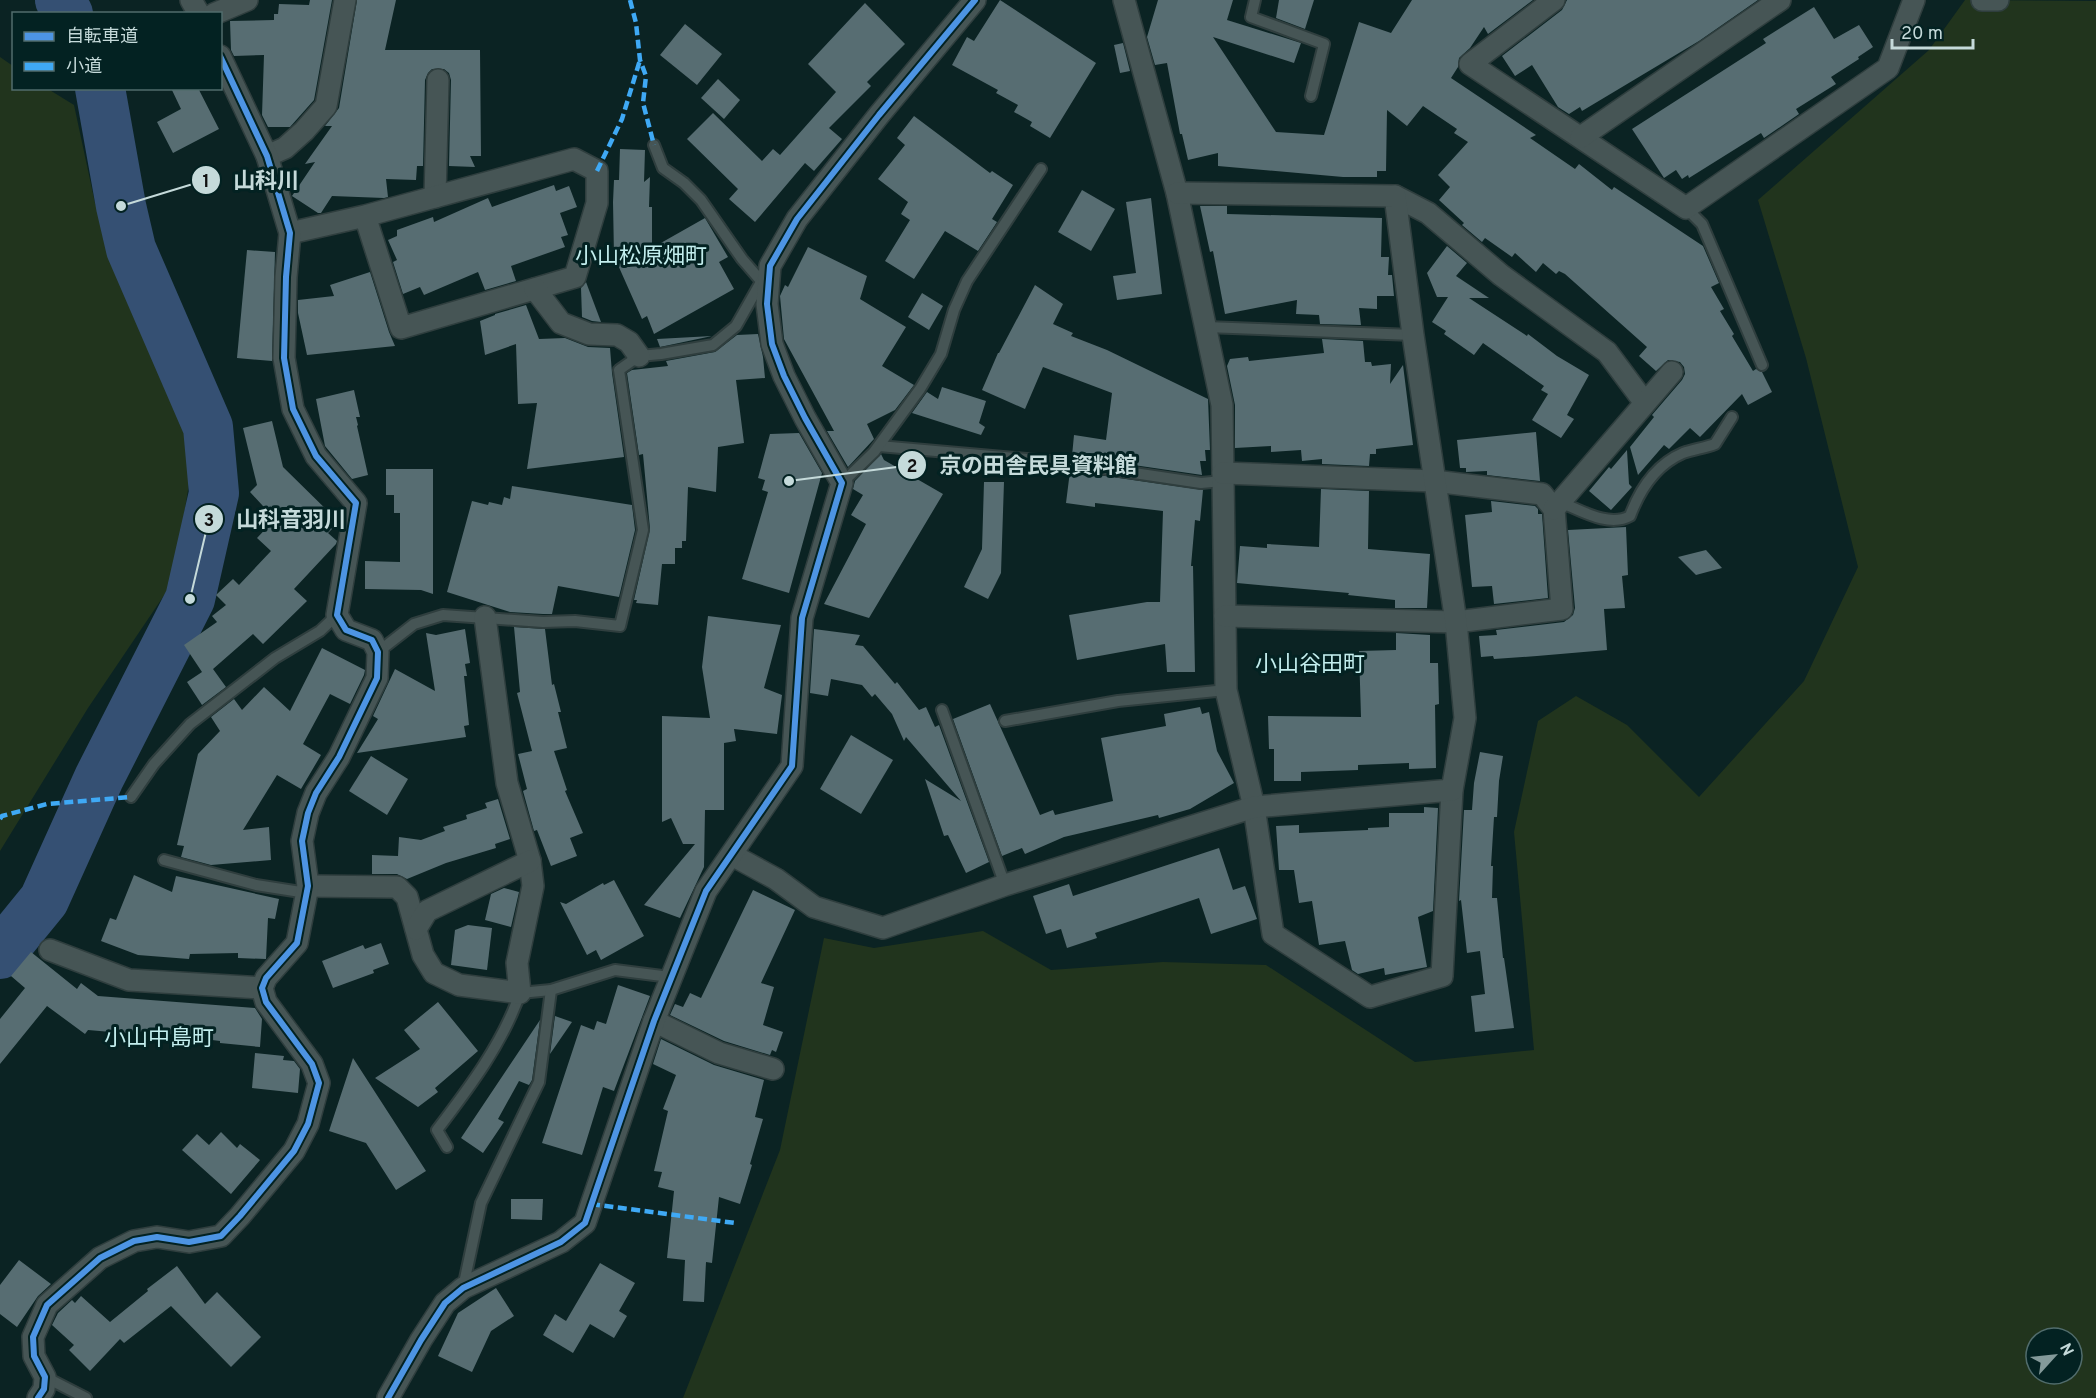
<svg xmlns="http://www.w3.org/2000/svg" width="2096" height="1398" font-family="Overpass,'Noto Sans JP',sans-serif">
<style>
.green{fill:#21341d;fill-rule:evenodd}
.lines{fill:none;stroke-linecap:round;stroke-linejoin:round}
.river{stroke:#355073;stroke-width:50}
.building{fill:#576d72}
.service-casing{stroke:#2f3e3e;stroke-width:14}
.minor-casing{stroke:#2f3e3e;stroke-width:24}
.service{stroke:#465555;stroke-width:10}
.minor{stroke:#465555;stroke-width:21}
.quiet{stroke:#3fa9f5;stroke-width:4.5;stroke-dasharray:9 4.5;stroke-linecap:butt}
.cycleway-casing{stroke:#032222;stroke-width:10}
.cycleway{stroke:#4d94e3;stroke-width:6}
.labels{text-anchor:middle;stroke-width:6;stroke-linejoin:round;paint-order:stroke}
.neighbourhood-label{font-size:22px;fill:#c3eeee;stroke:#032222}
.leader{fill:none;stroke:#c5dada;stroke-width:2}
.callout-dot{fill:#c5dada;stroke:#032222;stroke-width:2}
.mark-label{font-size:18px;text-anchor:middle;font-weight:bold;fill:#111}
.callout-label{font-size:22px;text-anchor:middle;font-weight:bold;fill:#c5dada;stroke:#032222;stroke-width:6;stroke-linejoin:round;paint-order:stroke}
</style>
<rect width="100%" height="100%" fill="#0b2323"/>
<g class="green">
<path d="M1965 0 2096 1V1398H683L780 1150 824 938 874 948 983 931 1051 970 1163 962 1266 965 1415 1062 1534 1050 1514 832 1538 721 1576 696 1627 725 1699 797 1804 681 1858 567 1806 358 1758 200 1929 50ZM2036 1338H2072V1374H2036Z"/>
<polygon points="0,57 13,66 14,88 48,89 74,105 95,203 139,324 195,447 173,582 88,708 0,851"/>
</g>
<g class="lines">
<g class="river">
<polyline points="60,0 68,14"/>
<polyline points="0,954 44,900 99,778 190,599 214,493 208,427 131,249 121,206 100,88"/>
</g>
</g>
<g class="building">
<polygon points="310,0 332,0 314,100 290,127 268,127 262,115 264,55 234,56 231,50 230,21 274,20 274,14 278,14 279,4 309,5"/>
<polygon points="357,0 396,0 385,50 480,50 481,156 470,156 475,167 449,166 451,80 449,73 444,69 432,69 428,73 425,80 423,166 417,166 416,180 386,179 388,197 384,198 332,196 321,213 318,213 292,196 315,162 305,164 332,126 325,126 339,108"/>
<polygon points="1000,0 1096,63 1050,138 1030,126 1032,122 1014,112 1018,105 996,93 998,90 952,65 967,37 974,41"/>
<polygon points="1158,0 1233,0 1227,20 1301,43 1294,63 1213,37 1276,132 1324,135 1359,22 1391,33 1412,0 1533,0 1488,34 1484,27 1470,48 1459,58 1458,67 1451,78 1536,135 1530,138 1575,169 1579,164 1612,190 1614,187 1703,246 1719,283 1711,287 1724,309 1720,311 1734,334 1732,336 1753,371 1756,369 1762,372 1772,392 1748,405 1742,394 1700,437 1690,428 1669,449 1664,445 1638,475 1630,447 1654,417 1652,415 1682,380 1685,374 1684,367 1680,362 1668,360 1656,371 1639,356 1647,347 1565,274 1559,271 1556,274 1543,263 1536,272 1515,253 1512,257 1485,238 1482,242 1462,225 1464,223 1439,200 1450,187 1438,175 1468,142 1454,133 1457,129 1423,106 1407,126 1387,110 1386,171 1377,171 1377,177 1343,177 1218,166 1218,153 1188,160 1182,134 1180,134 1167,63 1155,65 1147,37"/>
<polygon points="1279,0 1314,0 1305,29 1276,18"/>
<polygon points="1567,0 1758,0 1699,41 1582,111 1580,107 1569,114 1558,107 1532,65 1515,76 1502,56 1562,10"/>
<polygon points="865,3 905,44 867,82 871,86 829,128 842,139 814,171 805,163 755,222 729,199 738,189 687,139 713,113 762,161 773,149 780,155 836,92 808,64"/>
<polygon points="1814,7 1834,39 1859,25 1873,47 1858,57 1859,59 1831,77 1836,84 1796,109 1799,114 1764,138 1761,133 1689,178 1688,175 1682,179 1676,170 1664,178 1632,129 1766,43 1763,39"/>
<polygon points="685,24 722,54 697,85 660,55"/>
<polygon points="1123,43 1130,71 1120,73 1114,45"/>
<polygon points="718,79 740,100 724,119 701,98"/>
<polygon points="171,88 198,88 219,129 173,153 157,122 181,109"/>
<polygon points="914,116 990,173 992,171 1013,185 992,219 997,222 978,251 945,231 914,279 885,261 910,220 901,214 908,202 878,179 905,145 897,138"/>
<polygon points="620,149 645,150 644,182 650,177 649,207 652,207 652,248 705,218 728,257 719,262 734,289 654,334 647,316 642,319 614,256 613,202 614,180 619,180"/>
<polygon points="554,185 556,191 569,186 577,207 560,213 568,235 561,237 565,247 511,266 516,281 485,290 478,272 424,295 420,287 403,294 393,262 397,260 388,240 397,236 397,230 433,217 434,222 488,198 492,207"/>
<polygon points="1082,190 1115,209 1091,251 1058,232"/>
<polygon points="1151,198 1162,294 1117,300 1113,276 1136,273 1126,202"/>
<polygon points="1200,206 1227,206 1227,214 1382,218 1381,257 1389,257 1388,275 1392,275 1394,296 1377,296 1377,309 1359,308 1361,325 1320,324 1319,315 1296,314 1297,300 1225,314 1213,251 1210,252"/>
<polygon points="1447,246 1467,263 1456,276 1489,298 1469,298 1527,336 1528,334 1557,356 1589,375 1567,415 1574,419 1561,438 1532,420 1548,394 1541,390 1544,386 1483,343 1474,355 1444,334 1446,331 1432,322 1448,297 1437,297 1427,273"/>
<polygon points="808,247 867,276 860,299 906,327 882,366 914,385 895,410 867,424 874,439 848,467 827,431 834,431 784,339 780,296 785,285 788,287"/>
<polygon points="247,250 275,252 272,361 237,358"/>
<polygon points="370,272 389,332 395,346 307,355 298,313 298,300 334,296 330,285"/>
<polygon points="586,282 601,322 592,321 582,317 581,288"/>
<polygon points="1035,285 1063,304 1053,324 1073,333 1071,336 1107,350 1208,399 1210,450 1205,450 1206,461 1200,461 1202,475 1072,456 1074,435 1106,440 1112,393 1043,367 1025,409 982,390 998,353 999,353"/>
<polygon points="922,293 943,306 929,330 908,317"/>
<polygon points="526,305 539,339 565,338 588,347 610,348 612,373 624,457 527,469 537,403 518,404 516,344 485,355 480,321 495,315 495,314"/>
<polygon points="758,334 763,357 765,378 736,380 744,443 718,447 716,492 688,487 686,541 682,541 682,548 675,548 675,564 662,564 658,605 636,603 637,600 634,600 650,529 643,454 639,455 627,373 632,370 668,366 666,361 715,352 737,335"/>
<polygon points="712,336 660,347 657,339"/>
<polygon points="1322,339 1363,341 1365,362 1371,362 1372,366 1391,364 1390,384 1403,365 1413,445 1376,449 1376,454 1370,454 1369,466 1322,464 1322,459 1302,461 1301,450 1271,452 1271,446 1235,448 1235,405 1227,366 1230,359 1248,357 1249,361 1324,353"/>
<polygon points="942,387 986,401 979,423 985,427 981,435 912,413 927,392 938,399"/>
<polygon points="354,390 360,417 356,417 358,425 357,426 368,475 352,479 325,446 316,399"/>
<polygon points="272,421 283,467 339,522 328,533 337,541 336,544 294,589 307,601 263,644 253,634 213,669 226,687 202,705 187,682 202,672 184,645 217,622 212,616 226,605 216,595 233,579 239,585 271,551 257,538 275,519 250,492 257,485 243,428"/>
<polygon points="1536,432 1540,481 1487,475 1487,471 1466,472 1466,468 1460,468 1457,440"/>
<polygon points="799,433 822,473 789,593 742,579 768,492 762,490 765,480 758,478 770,434"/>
<polygon points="1627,450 1629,484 1632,487 1611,510 1589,491 1609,467 1611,469"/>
<polygon points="881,454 884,460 943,494 869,618 824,604 866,524 851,515 863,495 853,489 855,481"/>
<polygon points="386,469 433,469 433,594 421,590 365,589 365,561 400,562 400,513 394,513 394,495 386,495"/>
<polygon points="1070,471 1203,490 1200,521 1195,520 1191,566 1193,566 1195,672 1167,672 1165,644 1077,660 1069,615 1147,602 1160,602 1163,511 1095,503 1095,507 1066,503"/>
<polygon points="984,482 1004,482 1001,573 988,599 964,587 982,549"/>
<polygon points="512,486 632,505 635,530 619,597 558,586 552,614 543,614 510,612 447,592 472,501 488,505 489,502 502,505 504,497 510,499"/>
<polygon points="1321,489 1369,491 1368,549 1430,554 1427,608 1395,608 1395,600 1348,595 1349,593 1237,583 1240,546 1267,548 1267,544 1319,547"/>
<polygon points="1491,501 1535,506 1538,509 1538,514 1542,514 1548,598 1494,604 1492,586 1472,587 1465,515 1492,512"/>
<polygon points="1626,527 1628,575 1622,576 1625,608 1604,609 1607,650 1537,656 1494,659 1493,656 1481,657 1479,636 1497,635 1496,630 1564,622 1573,615 1575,608 1568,530"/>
<polygon points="1706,550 1722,568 1696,575 1678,557"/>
<polygon points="708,616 781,625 764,688 782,695 777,734 734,729 736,741 724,743 724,810 705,810 704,867 680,918 644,905 695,844 683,844 671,818 662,822 662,716 710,718 702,667"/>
<polygon points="514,627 545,629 552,685 554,684 561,712 558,712 567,748 554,751 567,790 565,791 583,833 570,838 577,856 551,866 537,830 534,831 523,791 527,789 518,754 532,751 517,693 520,692"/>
<polygon points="465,629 470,663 465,664 467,676 464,676 469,725 464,726 466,737 357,753 378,719 373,716 395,669 435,691 426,633 436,635"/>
<polygon points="814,629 860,635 855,645 863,646 895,684 897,682 919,710 926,707 935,727 939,725 989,862 966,873 948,835 944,836 925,779 961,801 906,737 904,741 892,714 875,694 872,697 862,685 831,679 828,696 810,693"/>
<polygon points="1396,633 1430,635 1430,663 1438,663 1439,704 1435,705 1436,768 1409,769 1409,763 1358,765 1358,770 1301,772 1301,781 1274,781 1274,749 1269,749 1268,716 1361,717 1359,651 1396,650"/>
<polygon points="322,648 365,670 364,675 350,704 330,694 303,744 321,755 301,789 277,775 243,830 269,827 271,860 211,865 181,857 184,846 177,845 198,754 220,731 211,717 234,699 242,710 264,687 290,711"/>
<polygon points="990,704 1040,815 1053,810 1055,815 1113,801 1101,738 1166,726 1164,714 1200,707 1202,714 1209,712 1217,751 1234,783 1190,809 1159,818 1158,815 1064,837 1025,854 1022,848 1002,856 953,719"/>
<polygon points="851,735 893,760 861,814 820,789"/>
<polygon points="1480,752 1503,756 1499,781 1497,817 1494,817 1491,866 1493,866 1492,898 1497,898 1503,958 1504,958 1514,1028 1475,1032 1471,996 1485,994 1480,951 1467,953 1461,900 1459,901 1464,810 1472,810 1474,783"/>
<polygon points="371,756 408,779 387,815 349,791"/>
<polygon points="498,799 510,839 495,844 496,848 446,863 407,879 397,874 372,874 372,855 398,856 399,837 421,840 445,831 443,827 467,819 466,815 487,808 485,803"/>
<polygon points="1424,807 1438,808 1433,911 1418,917 1427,967 1385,975 1384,968 1358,974 1352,970 1345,941 1319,945 1312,901 1299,903 1294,870 1279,870 1276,826 1299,825 1299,833 1368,830 1368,828 1389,827 1389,813 1424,813"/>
<polygon points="1219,848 1233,890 1245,886 1257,919 1211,934 1199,898 1095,933 1097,938 1067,948 1061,929 1046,934 1033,896 1069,884 1073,896"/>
<polygon points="134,875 172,892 176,876 279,899 275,919 268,918 266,959 238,958 238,953 190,954 189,959 138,955 101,941 110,918 116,920"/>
<polygon points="614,880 644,936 601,960 596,950 587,955 560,902 566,904 603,883 604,885"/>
<polygon points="504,888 519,892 511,927 485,920 491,894"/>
<polygon points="753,890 795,910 761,983 774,987 763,1025 783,1032 776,1052 772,1050 770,1055 724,1041 670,1015 675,1004 683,1007 690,993 701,998"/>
<polygon points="468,925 492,928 487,970 451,965 455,930"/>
<polygon points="381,943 389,964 373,970 374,973 333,988 322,961 363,945 365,949"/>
<polygon points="31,952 77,989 81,983 98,996 255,1008 262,1019 260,1047 220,1043 220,1041 204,1039 204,1037 134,1031 134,1034 88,1030 85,1034 47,1006 0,1064 0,1019 25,988 11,976"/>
<polygon points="618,985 650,996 614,1091 603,1087 582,1155 542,1143 581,1025 594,1030 597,1021 606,1024"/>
<polygon points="438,1002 478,1051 435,1088 438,1092 418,1107 375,1078 420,1049 404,1030"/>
<polygon points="555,1016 572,1022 550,1054"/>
<polygon points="540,1020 532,1080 529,1085 519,1081 498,1119 504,1122 483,1153 461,1138"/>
<polygon points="661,1039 714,1065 764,1080 755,1117 763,1119 750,1164 752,1165 740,1204 719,1197 712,1263 706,1262 704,1302 683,1301 685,1260 667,1258 674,1191 658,1187 662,1172 654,1171 668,1111 663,1109 676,1075 653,1064"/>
<polygon points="255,1053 284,1056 283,1060 294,1061 300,1069 298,1093 252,1088"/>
<polygon points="353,1058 426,1171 396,1190 366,1143 329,1131"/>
<polygon points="221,1132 237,1148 240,1144 260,1160 231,1194 182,1150 197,1134 209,1145"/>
<polygon points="511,1199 543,1199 542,1220 511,1219"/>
<polygon points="19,1260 51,1284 38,1296 17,1327 0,1314 0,1285"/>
<polygon points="600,1263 635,1283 619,1311 627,1316 614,1338 590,1324 573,1353 543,1335 555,1314 566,1321"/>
<polygon points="177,1266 205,1304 217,1292 261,1337 231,1367 171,1306 124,1343 120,1339 90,1371 69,1350 74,1345 52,1325 58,1313 72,1300 75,1303 81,1296 110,1322 148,1291 147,1289"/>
<polygon points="496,1288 514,1316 491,1331 472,1372 438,1356 458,1313"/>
</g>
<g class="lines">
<defs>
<g id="service">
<polyline points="1255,0 1251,17 1324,44 1311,96"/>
<polyline points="654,145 663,168 684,183 701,200 742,259 761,281"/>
<polyline points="1686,208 1702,224 1762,365"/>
<polyline points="1206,327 1413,335"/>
<polyline points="879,446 1060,462 1201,483 1223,481"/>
<polyline points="842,483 874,452 920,389 941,354 954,310 967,281 1041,169"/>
<path d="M1560 502C1580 510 1609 528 1630 516 1640 489 1655 465 1683 453 1694 449 1705 448 1715 444L1732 417"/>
<polyline points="378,652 414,624 443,615 543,622 575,621 620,626 643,530 619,370 639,356 661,354 713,345 736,326 765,275"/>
<polyline points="942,710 1005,885"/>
<polyline points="1005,721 1118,701 1226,690"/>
<polyline points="131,797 154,764 190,724 275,658 320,631 337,615"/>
<polyline points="164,860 256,885 307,893"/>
<path d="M447 1147 437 1130C469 1088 503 1043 520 993L551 990 615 970 670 977"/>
<polyline points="463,1288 481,1203 539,1082 551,990"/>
<polyline points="45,1377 86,1398"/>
</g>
<g id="minor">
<polyline points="191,0 199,14"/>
<polyline points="1124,0 1177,193 1222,405 1226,690 1254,807 1273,934 1370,997 1442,976 1452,790"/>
<polyline points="1554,0 1470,64 1686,208 1888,68 1914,0"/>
<polyline points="1982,0 1998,0"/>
<polyline points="214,14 247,0"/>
<polyline points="1581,137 1780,0"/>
<polyline points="267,156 285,148 304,131 326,106 345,0"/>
<polyline points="1395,196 1428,213 1501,275 1607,352 1645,403"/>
<polyline points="435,197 438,80"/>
<polyline points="290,233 365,216 574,159 597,171 597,203 575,277 401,328 365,216"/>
<polyline points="535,289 561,323 589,334 617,335 629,342 639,356"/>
<polyline points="1223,473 1434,481 1542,494 1554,509 1562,609 1456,622 1225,616"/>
<polyline points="1554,509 1672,372"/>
<polyline points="732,855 776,879 814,907 883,928 1005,885 1254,807 1452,790 1465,718 1456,622 1413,335 1395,196 1177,193"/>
<polyline points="308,886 397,887 407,897 423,955 434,973 459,985 520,993 517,963 533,886 530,861 507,783 485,617"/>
<polyline points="416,929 427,911 530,861"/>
<polyline points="50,950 129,980 262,988"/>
<polyline points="654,1021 719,1053 773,1069"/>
<polyline points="38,1398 44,1389 45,1377 34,1356 33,1337 47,1305 100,1258 134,1241 157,1237 189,1242 221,1236 240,1216 294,1151 308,1124 319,1083 312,1064 266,1002 262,988 266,978 297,943 308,886 302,841 308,813 316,793 339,757 377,678 378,652 372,640 346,630 337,615 356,503 316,456 293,409 284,358 286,277 290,233 267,156 220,56"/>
<polyline points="388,1398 421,1340 445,1303 463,1288 561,1242 585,1223 654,1021 706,891 792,766 802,618 842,483 805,418 784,376 772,344 767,304 770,266 797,219 879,115 975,0"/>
</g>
</defs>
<use href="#service" class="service-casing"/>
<use href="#minor" class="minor-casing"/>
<use href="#service" class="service"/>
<use href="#minor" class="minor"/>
<g class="quiet">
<polyline points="630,0 636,23 640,60 646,76 643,103 654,145"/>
<polyline points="597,171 622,119 640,60"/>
<polyline points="0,819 2,816 47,804 131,797"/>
<polyline points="591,1204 735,1223"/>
</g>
<defs>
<g id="cycleway">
<polyline points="38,1398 44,1389 45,1377 34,1356 33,1337 47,1305 100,1258 134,1241 157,1237 189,1242 221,1236 240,1216 294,1151 308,1124 319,1083 312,1064 266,1002 262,988 266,978 297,943 308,886 302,841 308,813 316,793 339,757 377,678 378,652 372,640 346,630 337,615 356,503 316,456 293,409 284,358 286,277 290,233 267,156 220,56"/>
<polyline points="388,1398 421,1340 445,1303 463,1288 561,1242 585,1223 654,1021 706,891 792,766 802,618 842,483 805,418 784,376 772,344 767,304 770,266 797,219 879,115 975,0"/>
</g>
</defs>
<use href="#cycleway" class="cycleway-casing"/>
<use href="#cycleway" class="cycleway"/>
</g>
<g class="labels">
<g class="neighbourhood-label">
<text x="641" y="263">小山松原畑町</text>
<text x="1310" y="671">小山谷田町</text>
<text x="159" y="1045">小山中島町</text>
</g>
</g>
<path class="leader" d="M121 206L206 180M789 481L912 465M190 599L209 519"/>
<g class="callout-dot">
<circle cx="121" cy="206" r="6"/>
<circle cx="789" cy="481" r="6"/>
<circle cx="190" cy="599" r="6"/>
<circle cx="206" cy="180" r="15"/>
<circle cx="912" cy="465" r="15"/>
<circle cx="209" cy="519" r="15"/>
</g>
<g class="mark-label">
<text x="206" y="187">1</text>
<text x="912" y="472">2</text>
<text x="209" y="526">3</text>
</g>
<g class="callout-label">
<text x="266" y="188">山科川</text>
<text x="1038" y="473">京の田舎民具資料館</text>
<text x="291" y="527">山科音羽川</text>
</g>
<rect x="12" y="12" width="210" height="78" fill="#032222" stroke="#516c6c" stroke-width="1.5"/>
<rect x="24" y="32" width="30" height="9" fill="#4d94e3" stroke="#516c6c" stroke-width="1.5"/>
<text x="66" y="42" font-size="18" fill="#c5dada">自転車道</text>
<rect x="24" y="62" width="30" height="9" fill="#3fa9f5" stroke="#516c6c" stroke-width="1.5"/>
<text x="66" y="72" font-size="18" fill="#c5dada">小道</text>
<g transform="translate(2054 1356) rotate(63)"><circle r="28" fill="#032222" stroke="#516c6c" stroke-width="1.5"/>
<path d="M0-4.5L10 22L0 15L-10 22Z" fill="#849a9a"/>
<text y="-9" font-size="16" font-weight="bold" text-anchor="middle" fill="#c5dada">N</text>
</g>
<path d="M1892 39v9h81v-9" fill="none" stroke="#c5dada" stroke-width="3"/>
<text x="1901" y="39" font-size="18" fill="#c5dada" stroke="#032222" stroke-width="4.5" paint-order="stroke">20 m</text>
</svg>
